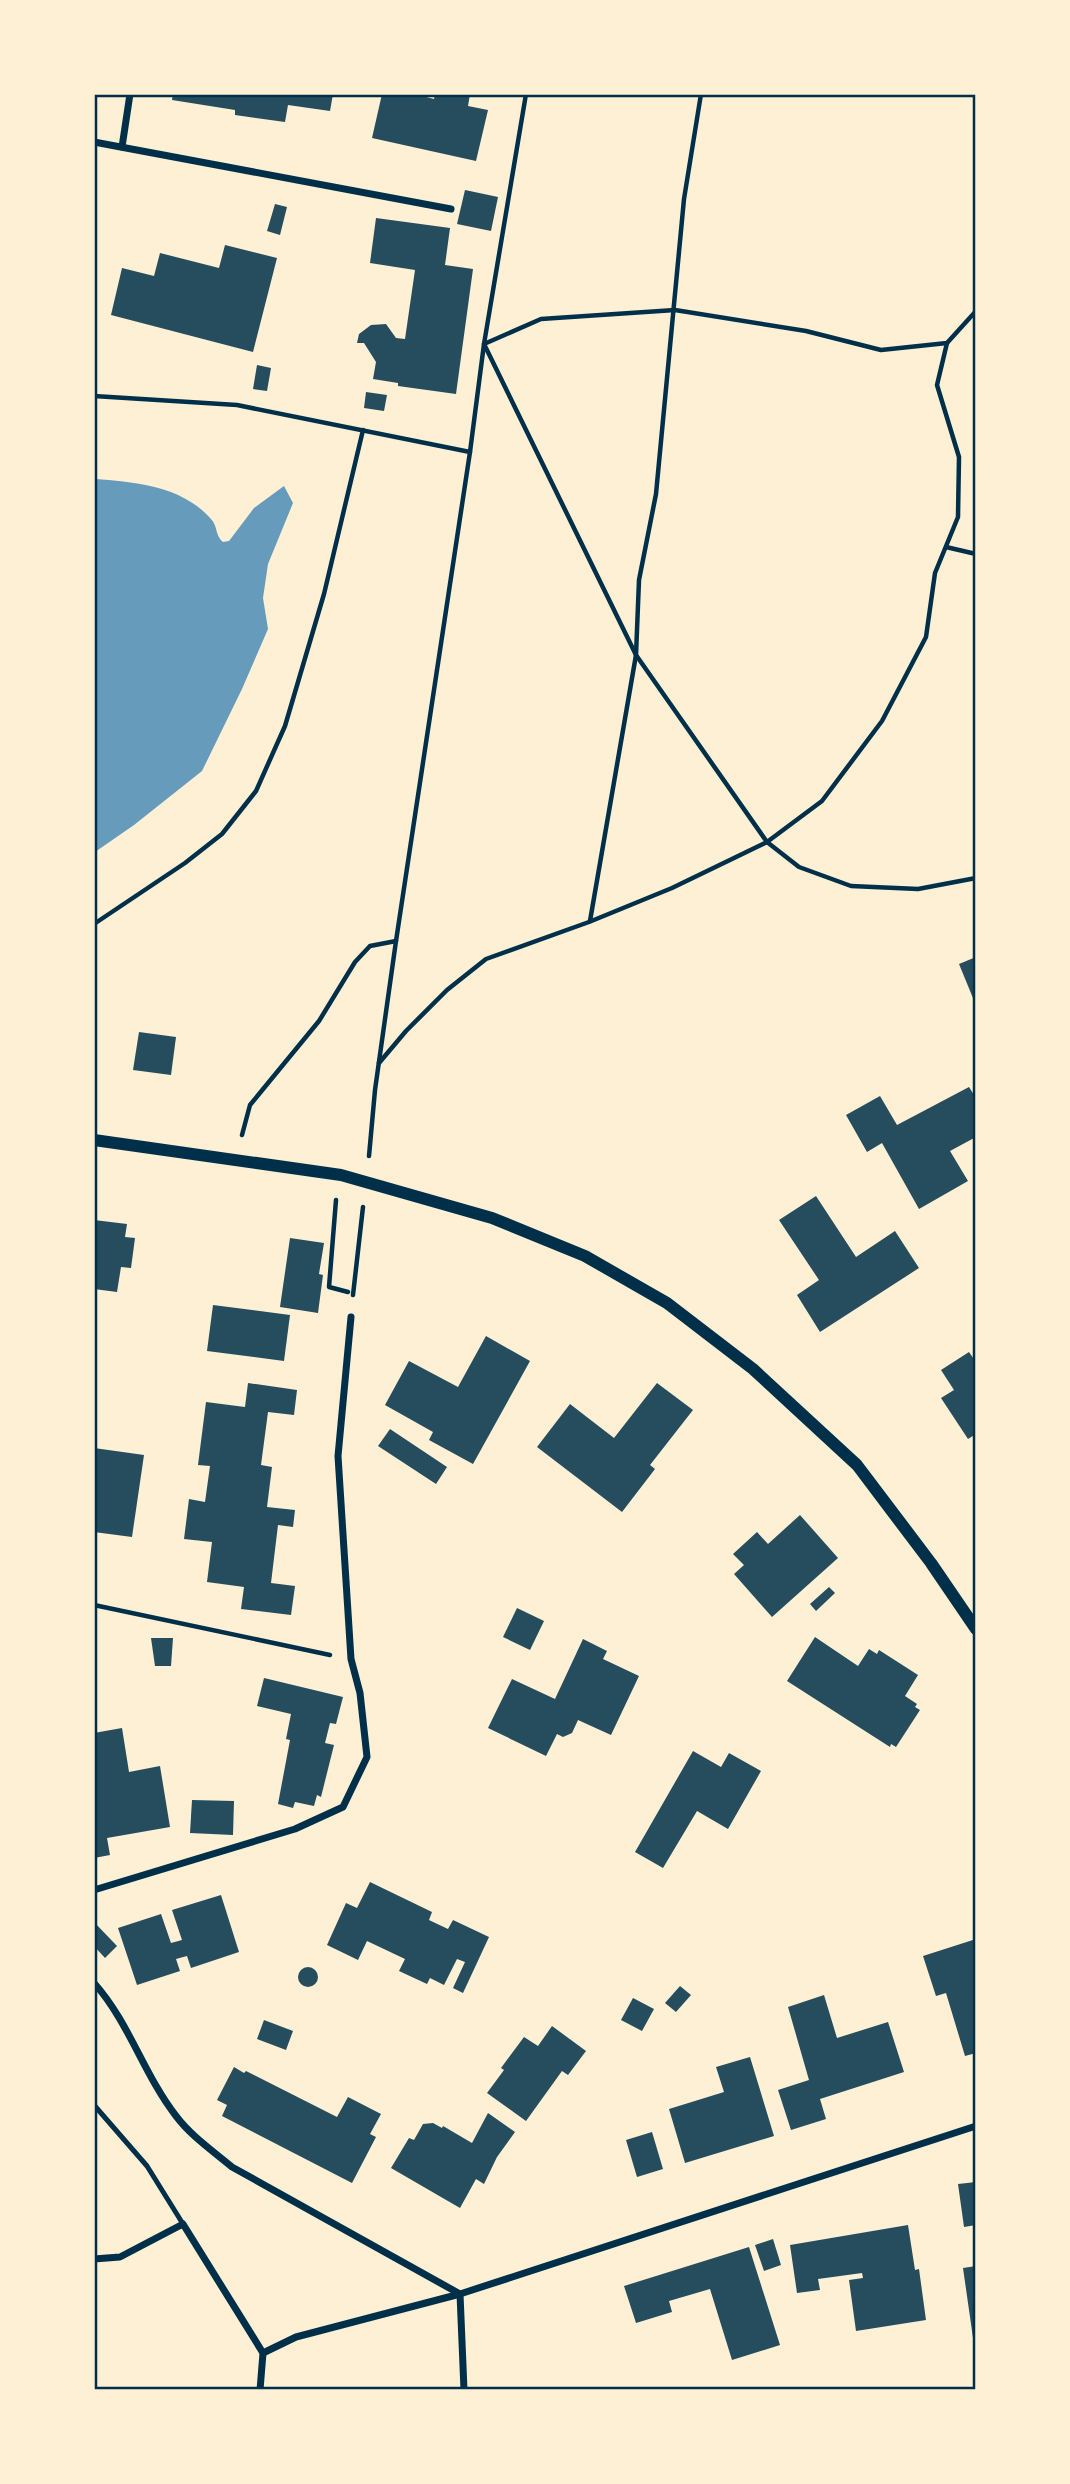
<svg xmlns="http://www.w3.org/2000/svg" width="1070" height="2484" font-family="'Fira Sans Condensed',sans-serif">
<style>
.water{fill:#669bbc}
.building{fill:#264d5e}
.lines{fill:none;stroke-linecap:round;stroke-linejoin:round}
.path{stroke:#003049;stroke-width:4.5}
.service{stroke:#003049;stroke-width:5}
.minor{stroke:#003049;stroke-width:7}
.tertiary{stroke:#003049;stroke-width:12}
.neatline{fill:none;stroke:#003049;stroke-width:2.5}
</style>
<rect width="100%" height="100%" fill="#fdf0d5"/>
<path class="water" d="M95 479C136 482 182 486 211 519 218 526 215 536 223 542L229 541 254 508 284 486 293 503 268 564 263 598 268 629 242 689 202 771 134 825 95 852Z"/>
<g class="building">
<polygon points="173,94 333,94 330,111 288,105 285,122 235,115 235,110 172,100"/>
<polygon points="382,94 415,94 434,99 435,94 470,94 468,106 488,110 476,161 372,138"/>
<polygon points="465,190 498,197 491,231 457,224"/>
<polygon points="275,204 287,207 280,235 267,231"/>
<polygon points="376,218 450,228 445,265 473,269 456,394 398,386 398,383 373,379 376,362 364,343 357,343 359,334 371,325 386,324 396,338 405,339 415,270 370,263"/>
<polygon points="225,245 277,258 253,352 111,315 122,268 154,276 160,253 219,268"/>
<polygon points="257,365 271,368 267,391 253,389"/>
<polygon points="366,392 387,395 384,411 364,408"/>
<polygon points="976,957 976,1003 975,1003 959,964"/>
<polygon points="139,1032 176,1037 171,1075 133,1070"/>
<polygon points="969,1087 976,1098 976,1137 950,1151 968,1181 919,1209 882,1143 867,1152 846,1115 880,1096 897,1125"/>
<polygon points="816,1196 856,1257 895,1231 919,1268 820,1332 797,1295 819,1280 779,1220"/>
<polygon points="94,1220 127,1224 125,1237 135,1238 131,1268 121,1267 117,1292 94,1289"/>
<polygon points="290,1238 324,1243 319,1274 323,1275 318,1313 280,1307"/>
<polygon points="213,1305 290,1315 284,1361 207,1351"/>
<polygon points="486,1336 530,1361 473,1464 429,1440 433,1432 385,1405 409,1361 458,1387"/>
<polygon points="969,1352 976,1362 976,1434 968,1439 941,1398 954,1390 941,1370"/>
<polygon points="248,1383 297,1390 294,1415 268,1412 261,1465 272,1467 267,1507 295,1510 293,1527 278,1525 271,1583 295,1586 291,1615 241,1609 244,1587 207,1582 212,1542 184,1539 189,1499 205,1502 210,1466 198,1465 206,1402 245,1407"/>
<polygon points="657,1383 693,1410 650,1465 655,1469 622,1512 537,1447 570,1404 614,1438"/>
<polygon points="390,1429 447,1467 436,1484 378,1446"/>
<polygon points="94,1448 144,1455 132,1537 94,1532"/>
<polygon points="800,1515 838,1558 772,1617 734,1574 744,1565 733,1554 757,1532 768,1544"/>
<polygon points="829,1587 835,1593 816,1611 810,1604"/>
<polygon points="517,1608 544,1621 530,1650 503,1637"/>
<polygon points="815,1637 858,1666 869,1649 877,1654 879,1650 918,1675 905,1696 917,1704 915,1707 920,1710 896,1747 891,1744 890,1747 787,1681"/>
<polygon points="151,1638 173,1638 171,1666 155,1666"/>
<polygon points="583,1639 607,1651 603,1659 639,1676 611,1735 578,1720 572,1733 563,1737 557,1734 546,1756 488,1728 512,1679 555,1699"/>
<polygon points="264,1678 343,1697 336,1724 330,1723 325,1743 334,1745 321,1797 317,1795 314,1806 295,1802 293,1808 278,1804 290,1740 286,1739 291,1714 257,1706"/>
<polygon points="122,1728 129,1772 160,1766 170,1827 107,1838 110,1855 94,1858 94,1733"/>
<polygon points="693,1751 721,1767 729,1753 761,1771 728,1829 697,1811 663,1868 635,1852"/>
<polygon points="192,1800 234,1801 233,1835 190,1833"/>
<polygon points="370,1882 432,1912 429,1920 448,1929 453,1920 489,1937 463,1993 453,1988 465,1962 457,1959 444,1985 430,1978 427,1984 399,1971 405,1959 367,1941 358,1960 327,1945 346,1903 357,1908"/>
<polygon points="221,1895 239,1952 191,1968 187,1956 176,1959 180,1971 137,1985 118,1928 161,1914 171,1943 182,1940 172,1910"/>
<polygon points="94,1922 117,1946 105,1958 94,1946"/>
<polygon points="976,1939 976,2053 965,2056 946,1993 936,1996 923,1956"/>
<circle cx="308" cy="1977" r="10"/>
<polygon points="680,1986 691,1995 676,2012 665,2003"/>
<polygon points="824,1995 837,2038 888,2022 904,2072 820,2099 826,2119 791,2130 778,2090 809,2080 788,2007"/>
<polygon points="633,1998 654,2009 642,2031 621,2020"/>
<polygon points="264,2020 293,2031 286,2050 257,2039"/>
<polygon points="552,2026 586,2051 568,2075 562,2071 526,2121 487,2093 504,2070 501,2068 524,2037 538,2046"/>
<polygon points="750,2057 774,2136 685,2163 669,2109 724,2092 716,2067"/>
<polygon points="234,2067 244,2073 246,2071 337,2117 348,2097 381,2114 370,2134 376,2137 352,2183 222,2116 227,2105 217,2100"/>
<polygon points="488,2113 515,2132 497,2157 484,2184 476,2179 460,2208 391,2168 409,2138 414,2140 423,2124 433,2123 442,2128 443,2126 472,2143"/>
<polygon points="652,2132 663,2169 637,2177 626,2140"/>
<polygon points="976,2182 976,2225 964,2227 958,2184"/>
<polygon points="908,2225 915,2270 919,2269 926,2320 856,2331 849,2280 863,2278 862,2273 818,2279 820,2290 797,2293 790,2245"/>
<polygon points="773,2239 781,2265 764,2271 755,2245"/>
<polygon points="749,2247 780,2345 732,2360 710,2289 669,2301 672,2312 636,2323 624,2286"/>
<polygon points="976,2266 976,2344 974,2345 963,2268"/>
</g>
<g class="lines">
<g class="path">
<polyline points="976,311 947,343 881,350 806,331 675,310 541,319 484,344 636,655 767,842 799,867 851,886 918,889 976,878"/>
<polyline points="94,396 237,405 470,452"/>
<polyline points="946,547 976,554"/>
<polyline points="590,921 636,655 639,580 656,494 684,199 701,94"/>
<polyline points="94,924 185,863 222,834 256,791 285,726 324,594 363,430"/>
<polyline points="379,1063 406,1031 447,990 486,959 589,922 672,888 767,842 822,801 882,721 926,637 935,573 958,517 959,457 937,385 947,343"/>
<polyline points="242,1135 250,1105 319,1021 355,962 370,946 396,941"/>
<polyline points="369,1156 375,1090 396,941 470,452 484,344 526,94"/>
<polyline points="336,1200 329,1287 348,1292"/>
<polyline points="353,1295 363,1207"/>
<polyline points="94,1605 330,1655"/>
</g>
<polyline class="service" points="94,2105 147,2166 183,2224"/>
<g class="minor">
<polyline points="94,142 451,209"/>
<polyline points="122,147 130,94"/>
<polyline points="94,1890 295,1829 343,1807 367,1757 360,1693 351,1659 338,1456 351,1317"/>
<path d="M94 1983C129 2022 144 2075 176 2116 191 2136 213 2151 232 2167L460 2294 464 2390"/>
<polyline points="94,2259 120,2257 183,2224 263,2353 260,2390"/>
<polyline points="263,2353 296,2337 460,2294 976,2126"/>
</g>
<polyline class="tertiary" points="94,1140 341,1175 492,1218 585,1256 667,1303 753,1369 857,1465 931,1563 976,1629"/>
</g>
<rect width="1070" height="2484" fill="none" stroke="#fdf0d5" stroke-width="192"/>
<rect x="96" y="96" width="878" height="2292" class="neatline"/>
</svg>
